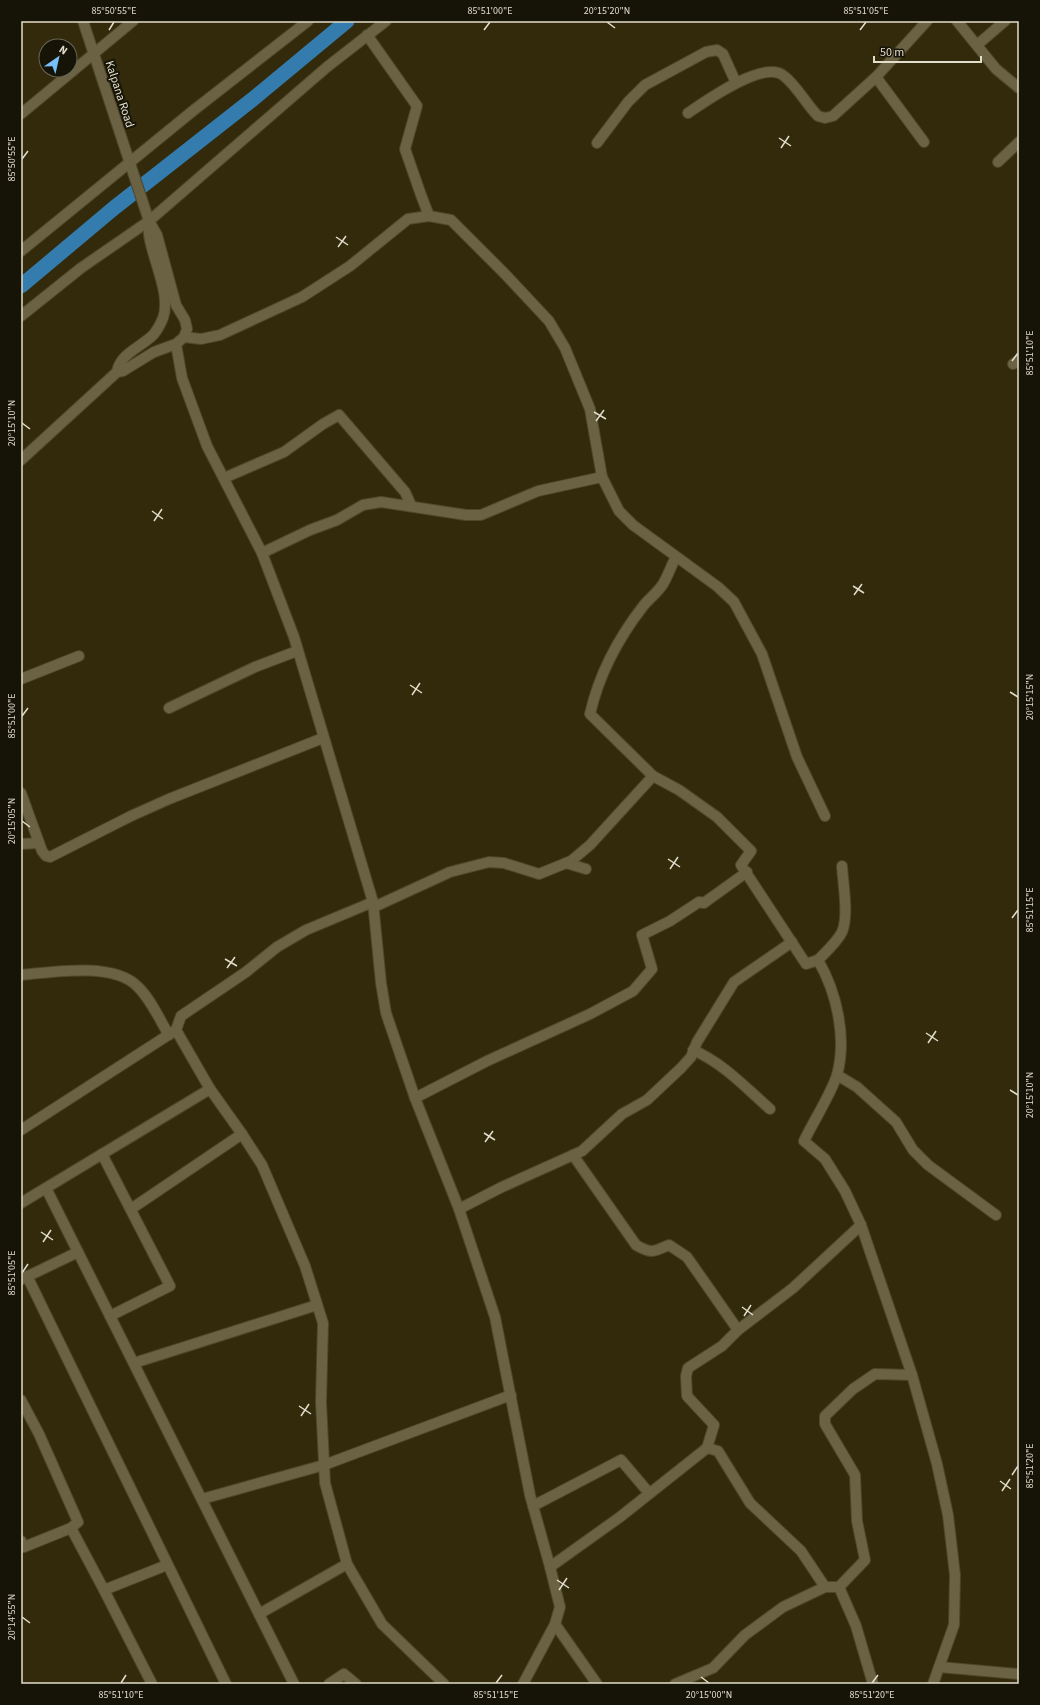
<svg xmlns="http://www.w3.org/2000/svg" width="1040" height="1705" font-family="'Source Sans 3',sans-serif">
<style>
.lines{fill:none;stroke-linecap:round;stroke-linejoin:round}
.canal{stroke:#347cae;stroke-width:15}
.minor-casing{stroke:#4e472a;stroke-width:12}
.minor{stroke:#6b6243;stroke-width:10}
.ticks{fill:none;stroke:#e2ddcc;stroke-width:1.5}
.labels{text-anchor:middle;stroke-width:4;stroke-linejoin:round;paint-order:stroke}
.street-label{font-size:12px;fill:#e2ddcc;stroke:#161307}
.neatline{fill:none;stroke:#e2ddcc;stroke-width:1.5}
.ticks-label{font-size:10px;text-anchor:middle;fill:#e2ddcc}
</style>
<rect width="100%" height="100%" fill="#322a0b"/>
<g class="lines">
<polyline class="canal" points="21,286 114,208 253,99 347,21"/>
<defs>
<g id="minor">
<polyline points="957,21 996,69 1019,88"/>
<polyline points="367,35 417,106 405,149 421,195 429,216"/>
<polyline points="977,45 1005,21"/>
<polyline points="876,77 924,142"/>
<path d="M688 113C706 101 764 59 784 76 797 86 806 104 818 116L825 118 833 116 876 77 927 21"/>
<polyline points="21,114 133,21"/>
<polyline points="597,143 628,102 645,85 706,52 717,50 723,54 736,83"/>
<polyline points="998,162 1019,142"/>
<polyline points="21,251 194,110 308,21"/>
<polyline points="21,316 81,268 149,221 327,67 386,21"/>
<polyline points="184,337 201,339 220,335 302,297 350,266 408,219 429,216 451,220 505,274 549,321 565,348 590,409 602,477"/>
<polyline points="176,344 182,378 207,446 262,553 294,637 373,902 381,983 386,1013 415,1098 459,1209 495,1317 530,1495 550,1567 560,1607 555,1624 523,1684"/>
<polyline points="1013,364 1019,360"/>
<path d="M117 372C120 353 142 347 154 334 158 329 161 323 163 318 171 296 154 262 150 240 148 234 149 228 149 222"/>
<polyline points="21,460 117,372 123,371 154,352 176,344 184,337 187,329 185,320 176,305 157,235 149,221 83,21"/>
<polyline points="224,478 284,452 323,424 339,415 405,492 411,505"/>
<polyline points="262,553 310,530 337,520 363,505 381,502 466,515 481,515 538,491 602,477 619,511 633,525 718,587 734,602 762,654 797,757 825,816"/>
<path d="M676 557C671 566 668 576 663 584 658 592 650 598 644 605 619 637 599 674 590 714L653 776 679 790 717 817 751 851 741 865 806 964 818 960C837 993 847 1038 837 1075 831 1094 813 1122 804 1141L825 1159 845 1191 861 1225 912 1375"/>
<polyline points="21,679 79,656"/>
<polyline points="169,708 255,667 297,651"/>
<polyline points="21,793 42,851 46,856 50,857 131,816 169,799 323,738"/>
<polyline points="21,844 39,843"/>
<polyline points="566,863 586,869"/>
<polyline points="373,902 306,930 277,947 246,972 181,1016 176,1030 210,1089 242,1134 262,1165 305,1266 323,1323 321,1402 325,1483 347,1564 382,1624 444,1684"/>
<polyline points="374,907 450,872 489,862 504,863 539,874 571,861 590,845 653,776"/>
<path d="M818 960C826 952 837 942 842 932 849 916 843 884 842 866"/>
<path d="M21 975C52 972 113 962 137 986 151 999 159 1019 169 1035"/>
<path d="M693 1050C723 1063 745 1087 770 1109"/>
<polyline points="837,1075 857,1087 896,1122 913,1150 928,1165 996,1215"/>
<polyline points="415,1098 487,1061 590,1014 633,991 652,969 642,935 670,921 699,902 704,903 708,900 747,872"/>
<polyline points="21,1130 176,1030"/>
<polyline points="102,1154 170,1286 110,1316"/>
<path d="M573 1155 636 1245C651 1254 653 1252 669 1245L687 1257 738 1330"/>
<polyline points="46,1188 294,1684"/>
<polyline points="21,1203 210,1089"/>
<polyline points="131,1209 242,1134"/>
<polyline points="459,1209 502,1187 582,1151 622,1114 647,1100 681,1068 691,1057 697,1042 734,982 792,942"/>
<polyline points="27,1276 226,1684"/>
<polyline points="22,1279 78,1252"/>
<polyline points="134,1363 317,1305"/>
<polyline points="21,1400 39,1434 78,1522 71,1528"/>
<polyline points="707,1448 714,1425 687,1396 686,1376 688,1368 722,1346 738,1330 793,1288 861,1225"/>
<polyline points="202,1499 324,1465 511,1395"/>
<polyline points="533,1506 621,1460 649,1493"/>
<polyline points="21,1541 24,1547 71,1528 104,1590 167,1565"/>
<polyline points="550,1567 620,1517 707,1448 718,1451 750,1503 801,1551 825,1587"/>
<polyline points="839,1587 865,1560 857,1521 855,1475 825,1424 825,1416 853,1389 875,1374 912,1375 937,1464 948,1515 955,1575 954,1625 933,1684"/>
<polyline points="104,1590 152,1684"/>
<polyline points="259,1614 347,1564"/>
<polyline points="555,1624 597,1684"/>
<polyline points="939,1667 1019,1674"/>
<polyline points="329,1684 344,1674 356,1684"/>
<polyline points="675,1684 713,1668 745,1635 783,1607 825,1587 839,1587 856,1626 873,1684"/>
</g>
</defs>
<use href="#minor" class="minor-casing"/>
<use href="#minor" class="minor"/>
</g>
<path class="ticks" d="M607 22 615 28M109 30 114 22M484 30 490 22M860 30 866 22M779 138 791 146M781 148 789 136M22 159 28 151M336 237 348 245M338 247 346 236M1012 361 1018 353M594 412 606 419M596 421 604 410M22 423 30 429M152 511 163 519M154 521 162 509M853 586 864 593M854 595 862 584M410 685 422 693M1010 692 1018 697M412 695 420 683M22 716 28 708M22 821 30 827M668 859 680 867M670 869 678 857M1012 918 1018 910M225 959 237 966M227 968 235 957M926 1033 938 1041M928 1043 936 1031M1010 1090 1018 1095M484 1133 495 1140M485 1142 493 1131M41 1232 53 1240M43 1242 51 1230M22 1273 28 1264M742 1307 753 1315M744 1316 751 1305M299 1406 311 1414M301 1416 309 1404M1012 1475 1018 1466M1000 1481 1011 1489M1002 1491 1010 1479M557 1580 569 1588M559 1590 567 1578M22 1617 30 1623M701 1677 709 1683M121 1683 126 1675M496 1683 502 1675M872 1683 878 1675"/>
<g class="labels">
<g class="street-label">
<text transform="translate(120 94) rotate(72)" y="4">Kalpana Road</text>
</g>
</g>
<rect width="1040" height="1705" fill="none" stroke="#161307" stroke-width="44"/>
<g transform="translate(58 58) rotate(34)"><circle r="19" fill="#161307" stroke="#686456"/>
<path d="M0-3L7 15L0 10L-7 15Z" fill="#76c0f7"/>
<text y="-6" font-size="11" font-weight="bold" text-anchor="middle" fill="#e2ddcc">N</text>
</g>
<path d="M874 56v6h107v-6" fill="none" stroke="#e2ddcc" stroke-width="2"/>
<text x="880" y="56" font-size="12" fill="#e2ddcc" stroke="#161307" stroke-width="3" paint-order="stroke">50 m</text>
<rect x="22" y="22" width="996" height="1661" class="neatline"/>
<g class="ticks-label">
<text x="114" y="14">85°50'55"E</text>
<text x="490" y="14">85°51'00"E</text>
<text x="607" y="14">20°15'20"N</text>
<text x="866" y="14">85°51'05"E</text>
<text transform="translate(11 159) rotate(-90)" y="4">85°50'55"E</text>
<text transform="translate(1029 353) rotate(-90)" y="4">85°51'10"E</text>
<text transform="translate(11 423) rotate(-90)" y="4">20°15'10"N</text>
<text transform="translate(1029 697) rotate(-90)" y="4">20°15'15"N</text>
<text transform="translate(11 716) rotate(-90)" y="4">85°51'00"E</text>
<text transform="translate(11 821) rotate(-90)" y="4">20°15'05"N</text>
<text transform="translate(1029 910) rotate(-90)" y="4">85°51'15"E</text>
<text transform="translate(1029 1095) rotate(-90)" y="4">20°15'10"N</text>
<text transform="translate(11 1273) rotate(-90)" y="4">85°51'05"E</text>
<text transform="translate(1029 1466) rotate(-90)" y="4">85°51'20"E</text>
<text transform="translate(11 1617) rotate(-90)" y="4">20°14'55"N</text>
<text x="121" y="1698">85°51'10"E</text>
<text x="496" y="1698">85°51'15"E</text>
<text x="709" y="1698">20°15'00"N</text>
<text x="872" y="1698">85°51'20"E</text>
</g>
</svg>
